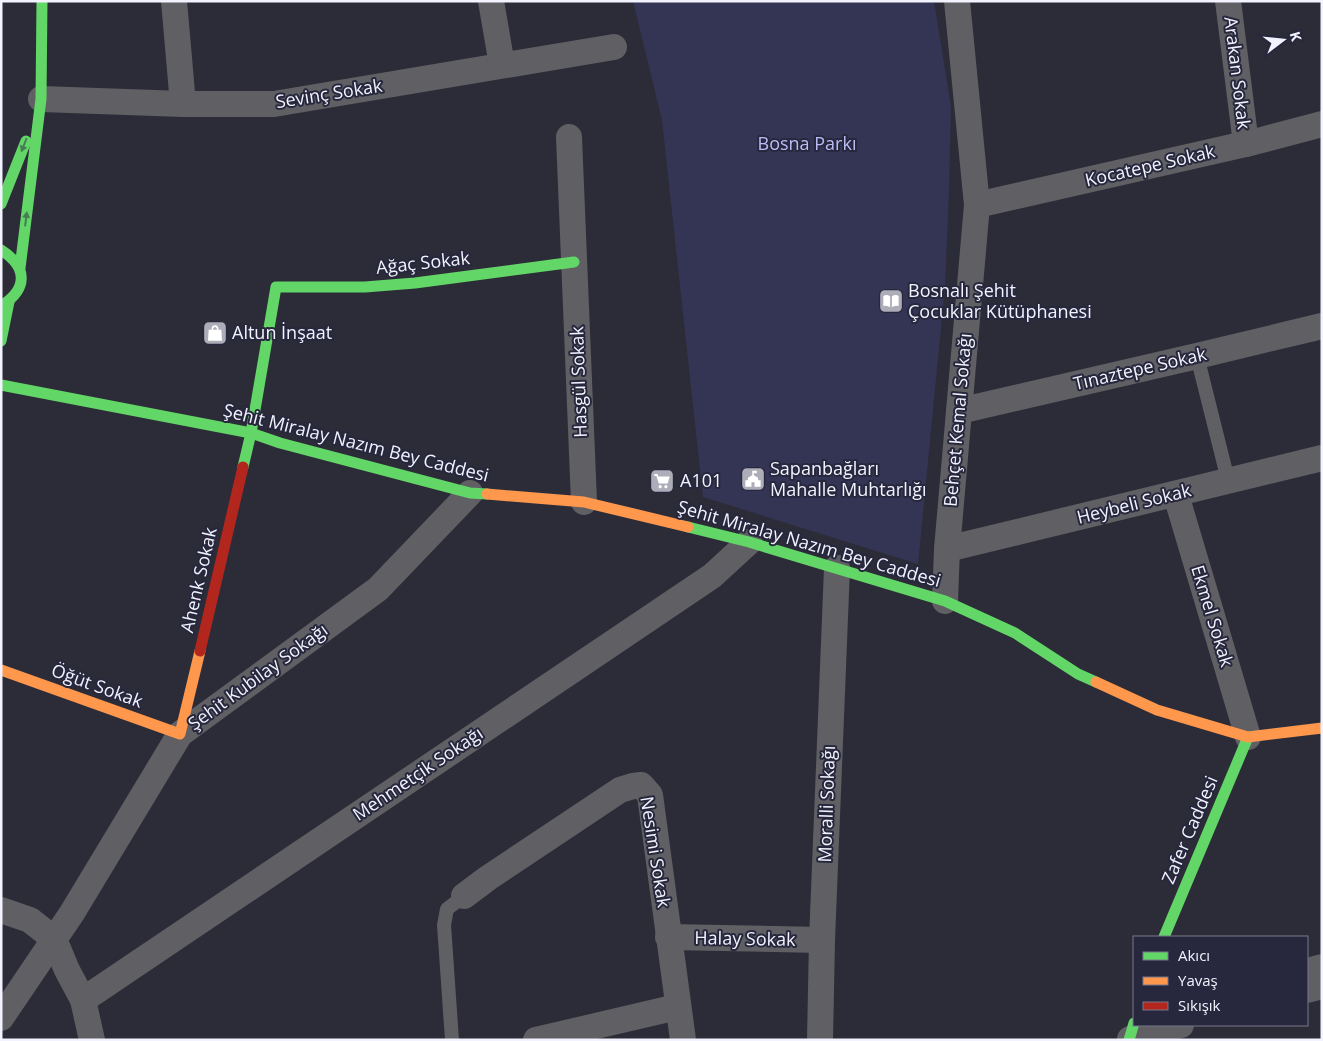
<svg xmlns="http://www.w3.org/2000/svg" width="1323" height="1041" font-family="'Open Sans',sans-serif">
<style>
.green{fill:#343554}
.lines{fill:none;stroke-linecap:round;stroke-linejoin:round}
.lane{stroke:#5f5f64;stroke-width:14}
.street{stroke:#5f5f64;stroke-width:26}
.fast{stroke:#63d668;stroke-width:11}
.slow{stroke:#ff974d;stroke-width:11}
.jam{stroke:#b3261e;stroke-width:11}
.oneway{fill:#457e52}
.labels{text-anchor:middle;stroke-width:4;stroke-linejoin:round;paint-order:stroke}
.street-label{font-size:18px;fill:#f2f3fe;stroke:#27273d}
.park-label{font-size:18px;fill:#babcf7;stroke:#27273d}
.poi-label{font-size:18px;fill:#f2f3fe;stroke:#27273d;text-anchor:start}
</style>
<rect width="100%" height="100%" fill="#2c2c38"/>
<polygon class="green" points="633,1 934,1 951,107 949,188 945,286 918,564 703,497 662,120"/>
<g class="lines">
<g class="lane">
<polyline points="1197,356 1228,480"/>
<polyline points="452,1040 444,925 447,909 464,896"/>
</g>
<g class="street">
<polyline points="174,1 183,104"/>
<polyline points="491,1 502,65"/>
<polyline points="1228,1 1246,144"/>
<polyline points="41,99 183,104 274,104 614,47"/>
<polyline points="569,137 584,502"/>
<polyline points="977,205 1254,142 1322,124"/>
<polyline points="959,411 1197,356 1322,326"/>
<polyline points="1176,495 1248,737"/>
<polyline points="947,549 1322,458"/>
<polyline points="945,601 947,549 977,205 957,1"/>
<polyline points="464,896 488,878 620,790 633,786 641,785 650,795 683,1040"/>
<polyline points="1,910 30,920 54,939 67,970 83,1000 92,1040"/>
<polyline points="668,937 822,940"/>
<polyline points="1307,971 1322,967"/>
<polyline points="1307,990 1322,986"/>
<polyline points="83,1000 712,576 749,542"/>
<polyline points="1,1018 72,913 180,734 378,589 470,493"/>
<polyline points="1130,1039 1181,1025"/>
<polyline points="536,1040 677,1007"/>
<polyline points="820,1040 822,940 837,568"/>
</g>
<g class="fast">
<polyline points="1,204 26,141"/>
<path d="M1 250C28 267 28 289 1 306"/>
<polyline points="20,268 41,99 42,1"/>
<polyline points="1,341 9,302"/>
<polyline points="1,385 251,433 280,443 470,493 487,494"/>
<polyline points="243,467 251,433 276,287 365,287 415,283 574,262"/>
<polyline points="688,527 749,542 945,601 1015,633 1078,674 1096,682"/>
<polyline points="1164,937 1248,737"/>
<polyline points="1129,1040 1134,1023"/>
</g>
<g class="slow">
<polyline points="487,494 584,502 688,527"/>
<polyline points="1,670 180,734 200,651"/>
<polyline points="1096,682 1157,710 1248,737 1322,728"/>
</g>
<polyline class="jam" points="200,651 243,467"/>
</g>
<defs><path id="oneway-solid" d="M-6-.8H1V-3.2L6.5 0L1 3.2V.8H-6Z" transform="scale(1.25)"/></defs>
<g class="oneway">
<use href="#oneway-solid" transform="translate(24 145) rotate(111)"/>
<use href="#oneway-solid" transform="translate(26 219) rotate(-83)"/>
</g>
<defs>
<symbol id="library-square" viewBox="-11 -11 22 22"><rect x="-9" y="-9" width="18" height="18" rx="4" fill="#adadb9" stroke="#27273d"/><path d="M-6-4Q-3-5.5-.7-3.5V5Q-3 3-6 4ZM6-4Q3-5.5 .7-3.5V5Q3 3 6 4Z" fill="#fff"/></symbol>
<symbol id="shop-square" viewBox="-11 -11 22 22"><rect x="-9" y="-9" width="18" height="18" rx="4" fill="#adadb9" stroke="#27273d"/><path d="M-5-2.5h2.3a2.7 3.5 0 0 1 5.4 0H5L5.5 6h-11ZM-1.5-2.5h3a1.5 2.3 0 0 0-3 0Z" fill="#fff"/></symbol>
<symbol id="civic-square" viewBox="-11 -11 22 22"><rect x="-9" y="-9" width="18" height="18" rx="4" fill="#adadb9" stroke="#27273d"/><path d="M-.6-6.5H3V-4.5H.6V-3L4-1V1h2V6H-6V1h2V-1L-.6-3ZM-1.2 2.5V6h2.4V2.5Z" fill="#fff"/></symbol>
<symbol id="supermarket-square" viewBox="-11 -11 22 22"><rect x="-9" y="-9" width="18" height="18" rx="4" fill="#adadb9" stroke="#27273d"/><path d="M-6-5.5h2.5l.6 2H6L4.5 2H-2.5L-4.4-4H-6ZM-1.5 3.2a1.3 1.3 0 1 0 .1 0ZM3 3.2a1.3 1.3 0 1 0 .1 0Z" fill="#fff"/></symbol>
</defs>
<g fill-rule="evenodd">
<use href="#library-square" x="877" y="287" width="28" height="28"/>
<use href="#shop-square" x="201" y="319" width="28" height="28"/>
<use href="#civic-square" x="739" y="465" width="28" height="28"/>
<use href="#supermarket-square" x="648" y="467" width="28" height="28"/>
</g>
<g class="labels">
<g class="street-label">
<text transform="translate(1237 73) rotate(83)" y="6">Arakan Sokak</text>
<text transform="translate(329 94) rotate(-9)" y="6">Sevinç Sokak</text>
<text transform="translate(1150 166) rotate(-13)" y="6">Kocatepe Sokak</text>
<text transform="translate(423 263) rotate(-6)" y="6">Ağaç Sokak</text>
<text transform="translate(1140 369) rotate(-13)" y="6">Tınaztepe Sokak</text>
<text transform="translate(579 382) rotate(-92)" y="6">Hasgül Sokak</text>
<text transform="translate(958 420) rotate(-85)" y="6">Behçet Kemal Sokağı</text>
<text transform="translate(356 443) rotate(14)" y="6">Şehit Miralay Nazım Bey Caddesi</text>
<text transform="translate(1134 504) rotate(-14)" y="6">Heybeli Sokak</text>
<text transform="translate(809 544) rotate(16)" y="6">Şehit Miralay Nazım Bey Caddesi</text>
<text transform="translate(199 580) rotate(-77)" y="6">Ahenk Sokak</text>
<text transform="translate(1212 616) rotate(73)" y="6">Ekmel Sokak</text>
<text transform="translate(258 677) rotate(-36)" y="6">Şehit Kubilay Sokağı</text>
<text transform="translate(97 686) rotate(20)" y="6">Öğüt Sokak</text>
<text transform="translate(418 774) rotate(-34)" y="6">Mehmetçik Sokağı</text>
<text transform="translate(827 804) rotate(-88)" y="6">Moralli Sokağı</text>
<text transform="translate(1190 830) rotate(-67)" y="6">Zafer Caddesi</text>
<text transform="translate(655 852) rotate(81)" y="6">Nesimi Sokak</text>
<text transform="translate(745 939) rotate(1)" y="6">Halay Sokak</text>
</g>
<g class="park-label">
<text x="807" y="150">Bosna Parkı</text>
</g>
<g class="poi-label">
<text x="908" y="297">Bosnalı Şehit<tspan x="908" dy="21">Çocuklar Kütüphanesi</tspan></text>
<text x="232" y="339">Altun İnşaat</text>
<text x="770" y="475">Sapanbağları<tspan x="770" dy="21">Mahalle Muhtarlığı</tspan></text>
<text x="680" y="487">A101</text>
</g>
</g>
<rect width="1323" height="1041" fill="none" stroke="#f2f3fe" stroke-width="5"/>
<rect x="1133" y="936" width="175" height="90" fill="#27273d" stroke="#78798a"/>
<rect x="1143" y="952" width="25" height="8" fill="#63d668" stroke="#78798a"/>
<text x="1178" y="961" font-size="15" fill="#f2f3fe">Akıcı</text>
<rect x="1143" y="977" width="25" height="8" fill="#ff974d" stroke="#78798a"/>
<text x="1178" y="986" font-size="15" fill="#f2f3fe">Yavaş</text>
<rect x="1143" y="1002" width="25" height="8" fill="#b3261e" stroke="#78798a"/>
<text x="1178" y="1011" font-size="15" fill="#f2f3fe">Sıkışık</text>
<g transform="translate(1283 40) rotate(74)" stroke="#27273d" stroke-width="4" paint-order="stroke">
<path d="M0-4L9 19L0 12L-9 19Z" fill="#f2f3fe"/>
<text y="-8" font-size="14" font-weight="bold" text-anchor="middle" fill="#f2f3fe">K</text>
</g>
</svg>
